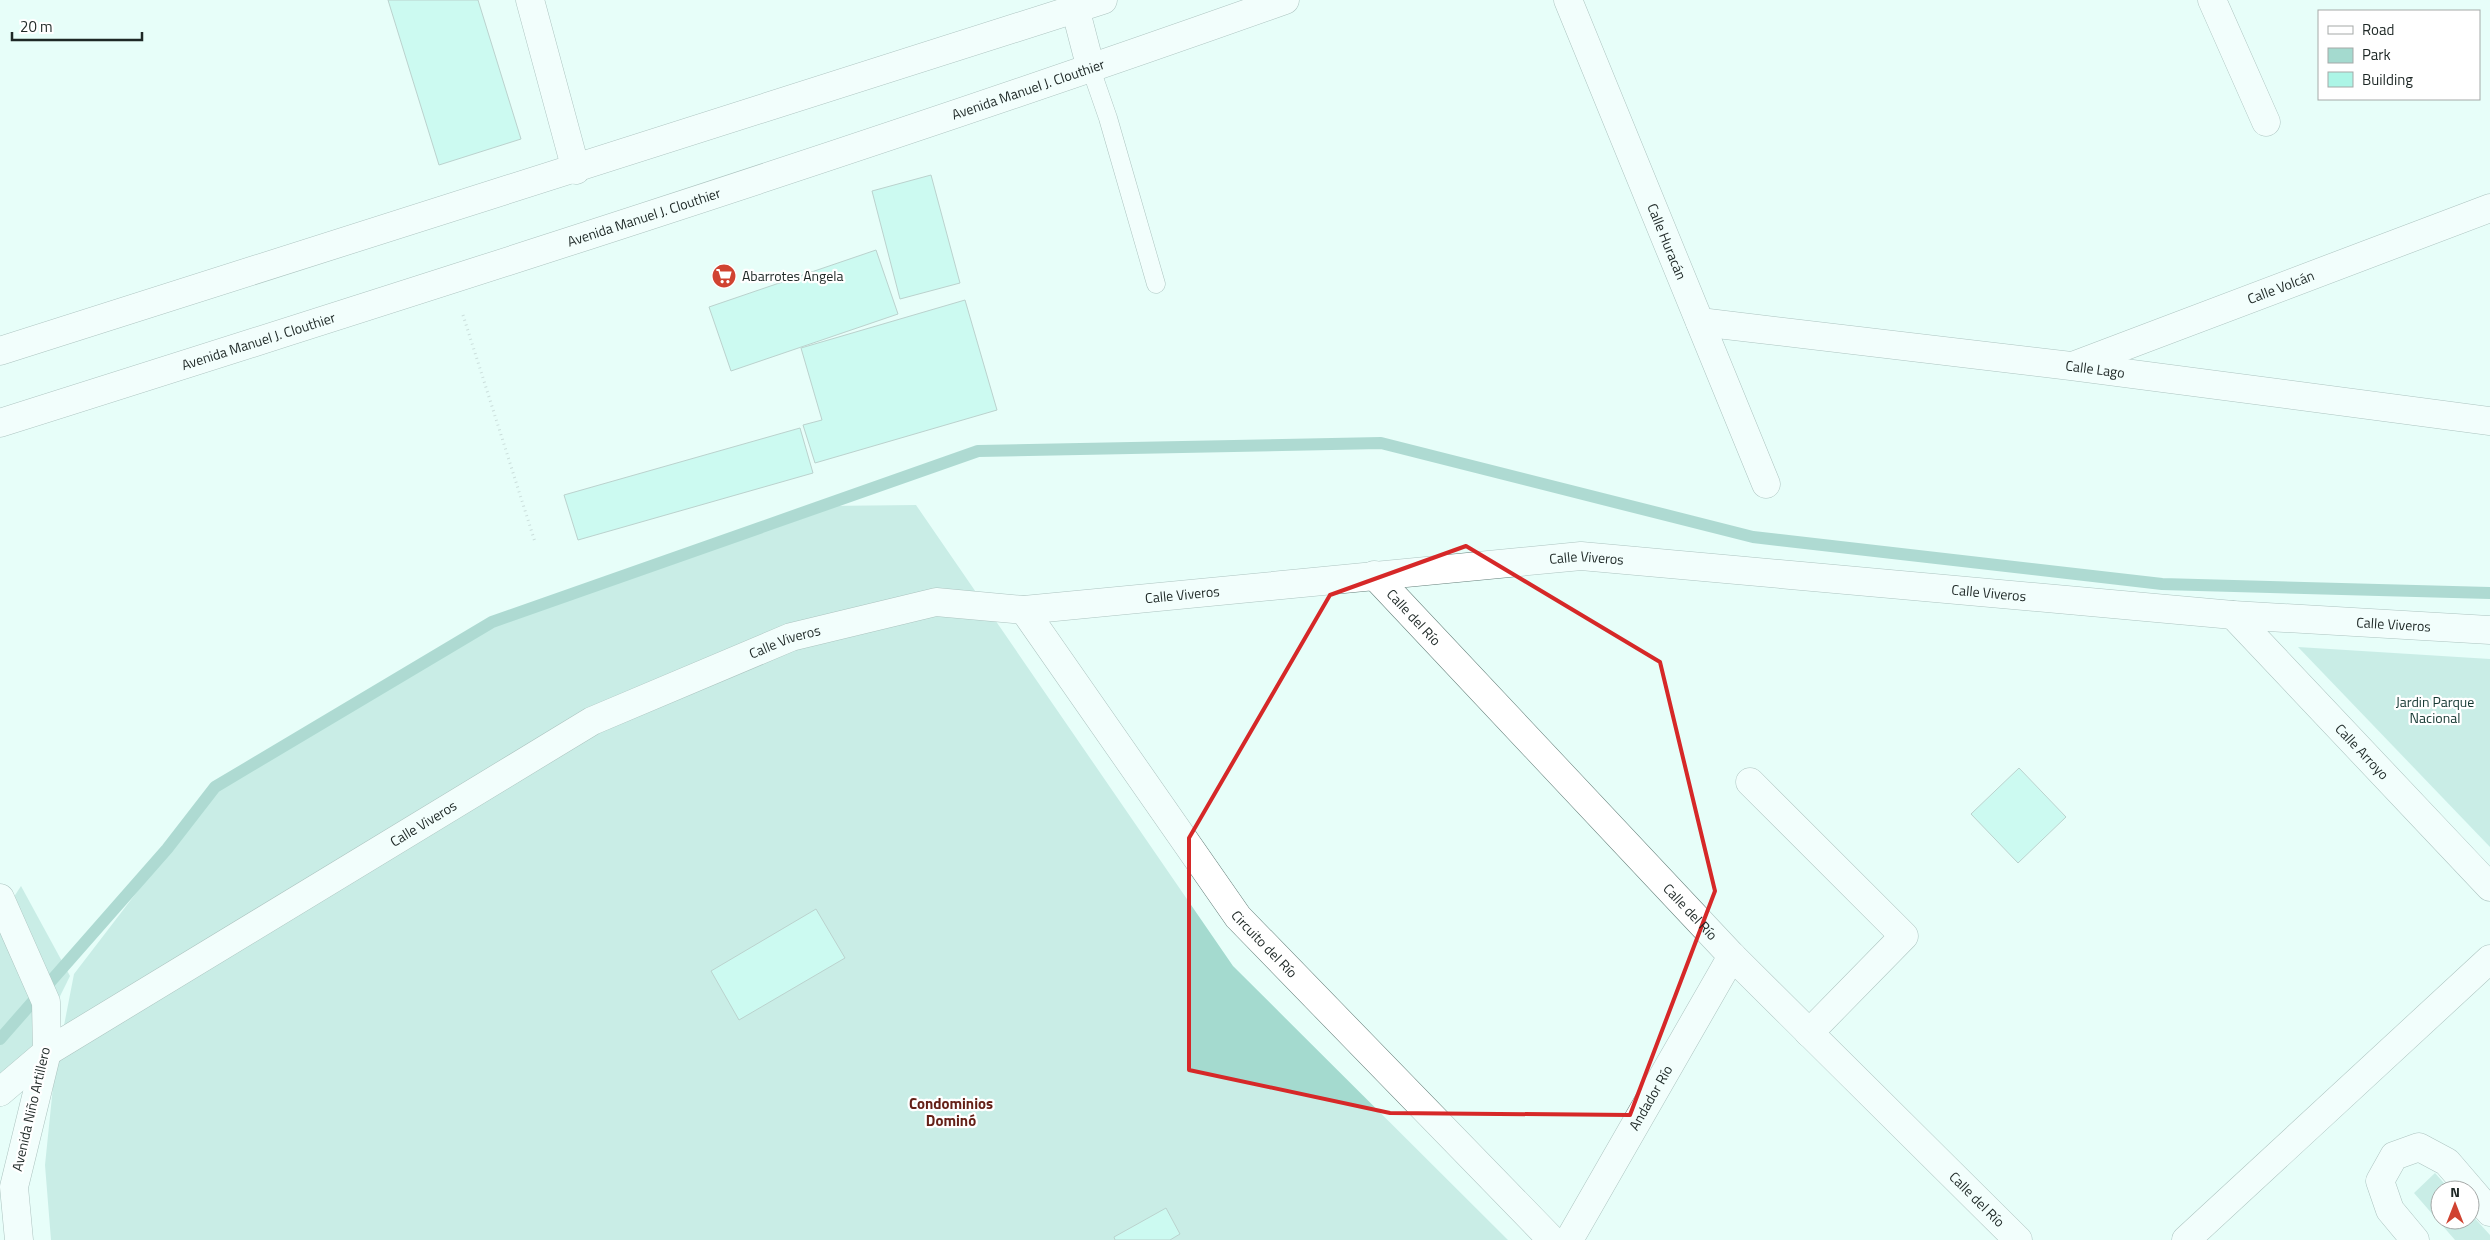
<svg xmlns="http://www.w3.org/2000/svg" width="2490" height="1240" font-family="'Titillium Web',sans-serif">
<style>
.green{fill:#a4dacf}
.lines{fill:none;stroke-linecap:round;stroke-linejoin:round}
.stream{stroke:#69b0a2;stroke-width:12}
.building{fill:#acf5e6;stroke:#849e98}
.service-casing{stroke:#657f7a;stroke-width:19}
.minor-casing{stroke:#657f7a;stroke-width:29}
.tertiary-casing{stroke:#657f7a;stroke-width:29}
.secondary-casing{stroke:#657f7a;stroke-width:29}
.path{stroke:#a8bbb7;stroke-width:3;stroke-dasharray:1 4;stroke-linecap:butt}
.service{stroke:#fff;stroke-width:18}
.minor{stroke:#fff;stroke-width:28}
.tertiary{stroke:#fff;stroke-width:28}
.secondary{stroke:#fff;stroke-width:28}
.marked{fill:none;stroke:#d62828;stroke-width:4;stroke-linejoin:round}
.labels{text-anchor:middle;stroke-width:4.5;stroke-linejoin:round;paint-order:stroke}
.street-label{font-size:14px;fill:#1e2826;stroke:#fff}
.poi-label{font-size:14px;fill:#1e2826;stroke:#fff;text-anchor:start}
.park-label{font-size:14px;fill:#143731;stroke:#fff}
.neighbourhood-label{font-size:15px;font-weight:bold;fill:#642017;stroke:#fff}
</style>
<rect width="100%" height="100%" fill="#e7fef9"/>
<g class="green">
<polygon points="916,505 1233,966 1508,1240 51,1240 45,1165 54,1077 74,974 219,785 496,621 824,506"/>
<polygon points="2298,647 2490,659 2490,847"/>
<polygon points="21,886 70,976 25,1067 0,1086 0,918"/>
<polygon points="2435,1173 2450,1190 2440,1190 2440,1220 2470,1220 2470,1213 2490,1235 2490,1240 2455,1240 2414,1193"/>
</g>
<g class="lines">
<polyline class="stream" points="0,1039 167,849 215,787 492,622 978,451 1381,443 1753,537 2162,584 2490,593"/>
</g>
<g class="building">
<polygon points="388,0 478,0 521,139 439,165"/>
<polygon points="931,175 960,283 900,299 872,191"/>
<polygon points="876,250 898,314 731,371 709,307"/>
<polygon points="965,300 997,410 815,463 803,425 822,420 801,348"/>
<polygon points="800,428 813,473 578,540 564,495"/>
<polygon points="2019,768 2066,817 2018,863 1971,814"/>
<polygon points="816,909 845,958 739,1020 711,971"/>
<polygon points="1166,1208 1180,1234 1170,1240 1115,1240 1114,1237"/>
</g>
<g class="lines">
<defs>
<polyline id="service" points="1091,69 1108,118 1156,284"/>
<g id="minor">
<polyline points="530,0 576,170"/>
<polyline points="1073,0 1091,69"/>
<path id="s1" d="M1568 0 1766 484"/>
<polyline points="2212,0 2266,122"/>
<path id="s2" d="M1700 322 2071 366 2490 421"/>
<path id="s3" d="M2075 365 2490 208"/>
<path id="s4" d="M1374 575 1732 956 2018 1240"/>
<path id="s5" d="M1024 610 1238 917 1552 1240"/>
<path id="s6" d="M2233 615 2490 887"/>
<polyline points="1750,782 1904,936 1809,1033"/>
<path id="s7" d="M0 1092 47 1052 592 721 791 637 936 602 1024 610 1581 556 2233 615 2490 630"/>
<path id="s8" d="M1569 1240 1732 956"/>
<polyline points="2186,1240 2490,959"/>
<polyline points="2415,1240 2390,1210 2380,1181 2394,1156 2419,1147 2447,1162 2490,1212"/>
</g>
<polyline id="tertiary" points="0,898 46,1002 47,1052 14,1187 19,1240"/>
<g id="secondary">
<polyline points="0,351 1103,0"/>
<path id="s9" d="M0 423C430 287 860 151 1285 0"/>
</g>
</defs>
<use href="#service" class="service-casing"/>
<use href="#minor" class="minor-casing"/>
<use href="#tertiary" class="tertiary-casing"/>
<use href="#secondary" class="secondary-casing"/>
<polyline class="path" points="463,315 535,542"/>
<use href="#service" class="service"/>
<use href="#minor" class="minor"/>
<use href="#tertiary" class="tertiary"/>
<use href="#secondary" class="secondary"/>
</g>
<path d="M0 0H2490V1240H0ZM1466 546 1660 662 1715 891 1630 1115 1390 1113 1189 1070V838L1330 595Z" fill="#e7fef9" fill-opacity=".55" fill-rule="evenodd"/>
<path class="marked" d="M1466 546 1660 662 1715 891 1630 1115 1390 1113 1189 1070V838L1330 595Z"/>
<defs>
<symbol id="supermarket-disc" viewBox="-11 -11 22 22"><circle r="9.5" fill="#d04331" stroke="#fff"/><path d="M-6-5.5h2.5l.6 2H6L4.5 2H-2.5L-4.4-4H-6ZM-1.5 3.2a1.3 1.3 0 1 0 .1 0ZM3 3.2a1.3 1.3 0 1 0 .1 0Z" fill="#fff"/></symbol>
</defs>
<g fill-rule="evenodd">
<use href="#supermarket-disc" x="710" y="262" width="28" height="28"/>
</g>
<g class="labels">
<g class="street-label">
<text dy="5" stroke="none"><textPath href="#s9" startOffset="1081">Avenida Manuel J. Clouthier</textPath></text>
<text dy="5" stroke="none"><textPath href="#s9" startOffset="676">Avenida Manuel J. Clouthier</textPath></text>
<text dy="5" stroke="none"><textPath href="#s1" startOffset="261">Calle Huracán</textPath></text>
<text dy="5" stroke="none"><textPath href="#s3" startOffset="220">Calle Volcán</textPath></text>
<text dy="5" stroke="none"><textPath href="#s9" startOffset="271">Avenida Manuel J. Clouthier</textPath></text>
<text dy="5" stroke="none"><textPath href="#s2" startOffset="398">Calle Lago</textPath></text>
<text dy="5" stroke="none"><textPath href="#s7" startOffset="1718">Calle Viveros</textPath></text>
<text dy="5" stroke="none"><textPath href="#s7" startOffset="2122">Calle Viveros</textPath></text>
<text dy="5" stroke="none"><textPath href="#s7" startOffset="1312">Calle Viveros</textPath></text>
<text dy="5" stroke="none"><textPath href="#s4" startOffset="58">Calle del Río</textPath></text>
<text dy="5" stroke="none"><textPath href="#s7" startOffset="2528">Calle Viveros</textPath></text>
<text dy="5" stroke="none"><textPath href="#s7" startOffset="908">Calle Viveros</textPath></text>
<text dy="5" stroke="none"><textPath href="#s6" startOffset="188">Calle Arroyo</textPath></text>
<text dy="5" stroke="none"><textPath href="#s7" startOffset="502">Calle Viveros</textPath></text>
<text dy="5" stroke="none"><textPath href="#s4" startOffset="462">Calle del Río</textPath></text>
<text dy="5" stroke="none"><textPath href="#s5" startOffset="412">Circuito del Río</textPath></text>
<text dy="5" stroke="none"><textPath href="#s8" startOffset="164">Andador Río</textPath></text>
<text transform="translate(31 1109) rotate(-77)" y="5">Avenida Niño Artillero</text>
<text dy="5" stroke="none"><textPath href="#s4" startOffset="868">Calle del Río</textPath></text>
</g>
<g class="poi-label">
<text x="742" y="281">Abarrotes Angela</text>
</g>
<g class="park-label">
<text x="2435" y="707">Jardin Parque<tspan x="2435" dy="16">Nacional</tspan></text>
</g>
<g class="neighbourhood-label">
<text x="951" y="1109">Condominios<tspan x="951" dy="17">Dominó</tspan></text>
</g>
</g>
<rect x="2318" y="10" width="162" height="90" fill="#ffffff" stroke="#a5a9a8"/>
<rect x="2328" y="26" width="25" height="8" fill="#ffffff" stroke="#a5a9a8"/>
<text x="2362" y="35" font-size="15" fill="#1e2826">Road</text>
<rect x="2328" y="48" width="25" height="15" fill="#a4dacf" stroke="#a5a9a8"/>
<text x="2362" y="60" font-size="15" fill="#1e2826">Park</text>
<rect x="2328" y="72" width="25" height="15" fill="#acf5e6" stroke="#a5a9a8"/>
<text x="2362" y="85" font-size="15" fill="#1e2826">Building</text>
<g transform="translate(2455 1205)"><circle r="24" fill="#ffffff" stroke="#a5a9a8"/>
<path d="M0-4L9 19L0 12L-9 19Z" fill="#d04331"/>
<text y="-8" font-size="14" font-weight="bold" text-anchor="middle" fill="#1e2826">N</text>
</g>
<path d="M12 32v8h130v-8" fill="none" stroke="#1e2826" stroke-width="2.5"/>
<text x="20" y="32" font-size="15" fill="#1e2826" stroke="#ffffff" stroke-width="4" paint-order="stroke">20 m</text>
</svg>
